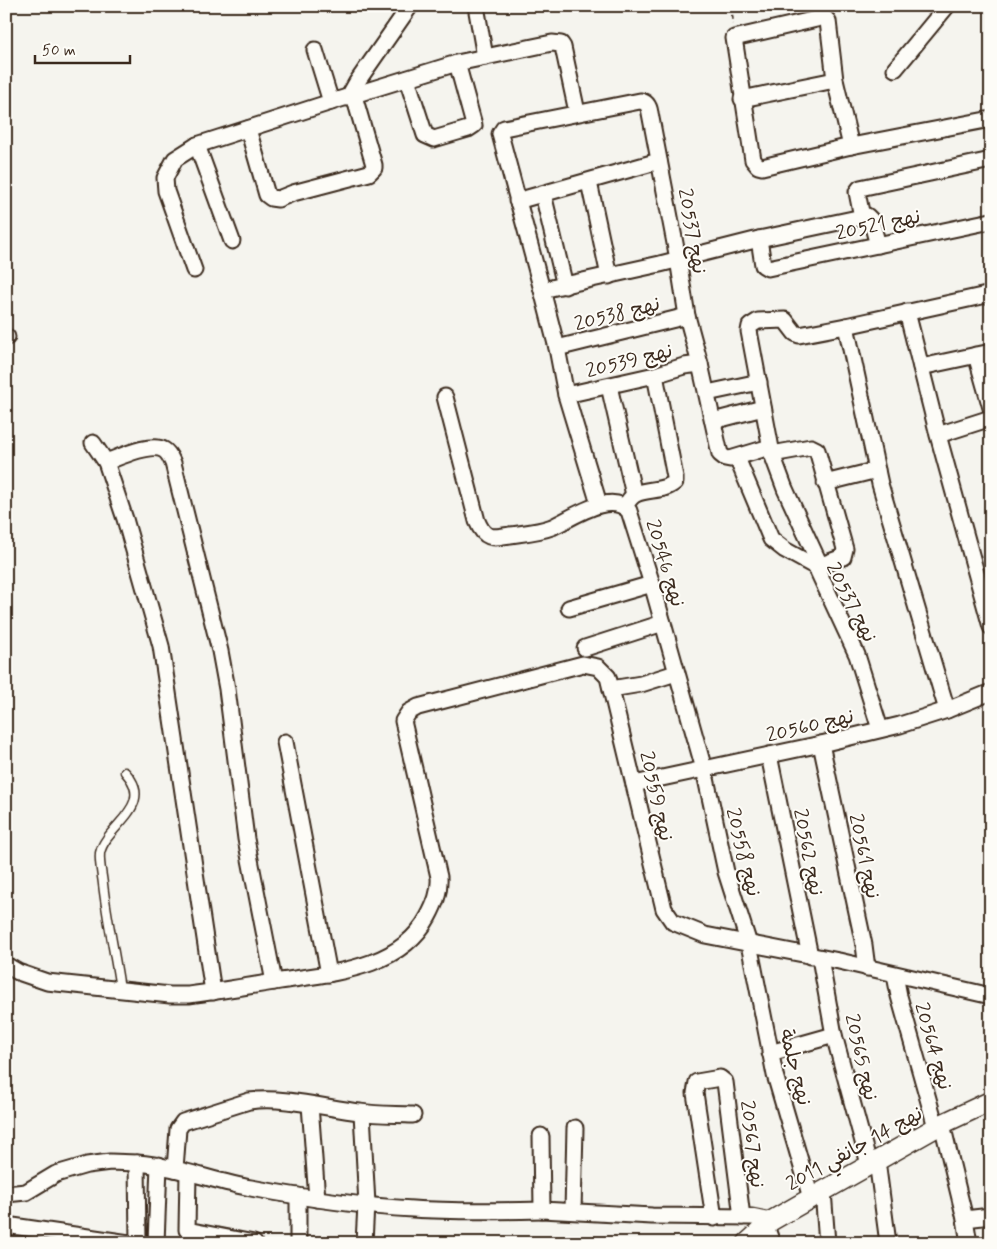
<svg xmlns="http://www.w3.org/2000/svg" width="997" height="1249" font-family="Mynerve,'Playpen Sans Arabic',sans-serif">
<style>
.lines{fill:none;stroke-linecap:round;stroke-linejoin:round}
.service-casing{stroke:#3b2a1e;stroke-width:11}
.minor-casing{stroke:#3b2a1e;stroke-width:19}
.tertiary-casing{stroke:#3b2a1e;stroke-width:22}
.path{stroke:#3b2a1e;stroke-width:2.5;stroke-dasharray:5 4;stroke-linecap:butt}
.service{stroke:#fdfcf7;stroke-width:8}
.minor{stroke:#fdfcf7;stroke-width:15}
.tertiary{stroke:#fdfcf7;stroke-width:19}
.labels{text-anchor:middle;stroke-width:4;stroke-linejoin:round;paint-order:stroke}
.street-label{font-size:20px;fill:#3b2a1e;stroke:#fdfcf7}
</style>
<rect width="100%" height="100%" fill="#f5f4ee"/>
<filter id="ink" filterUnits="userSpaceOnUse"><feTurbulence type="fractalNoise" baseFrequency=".02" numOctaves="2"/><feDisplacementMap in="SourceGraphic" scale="10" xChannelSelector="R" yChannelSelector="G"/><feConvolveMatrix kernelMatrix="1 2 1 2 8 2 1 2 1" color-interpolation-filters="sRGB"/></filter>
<g filter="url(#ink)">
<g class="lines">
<defs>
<path id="service" d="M120 989C115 954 107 919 103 884 102 874 99 863 100 853 106 825 157 806 125 772"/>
<g id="minor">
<polyline points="476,6 485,57"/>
<polyline points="895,69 947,6"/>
<polyline points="407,79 425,135 434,139 468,129 474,125 457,63"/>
<polyline points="835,80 828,21 825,18 821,18 734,38 753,160 758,166 762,167 851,146 991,119"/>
<polyline points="348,98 357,82 410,6"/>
<polyline points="742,99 835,80 851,146"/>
<polyline points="331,102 457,63 552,43 561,44 563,47 577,112"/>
<polyline points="248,129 267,195 271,198 278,199 293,193 369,173 374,168 374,165 354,96"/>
<polyline points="197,145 232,241"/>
<polyline points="589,182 609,276"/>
<polyline points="543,194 565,286"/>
<polyline points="517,201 659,161"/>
<polyline points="862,217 857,192 860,188 991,160"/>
<polyline points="759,239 763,265 768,268 991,221"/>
<polyline points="194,270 166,191 165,178 175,159 197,145 331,102 315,50"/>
<path d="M542 290 500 134 504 128 640 101C647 102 649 106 650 113L678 259 687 316 700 364 720 454 725 458 730 459 770 447"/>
<polyline points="907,312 938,435 991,627"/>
<polyline points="846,326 991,294"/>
<polyline points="6,337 7,337"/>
<polyline points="557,348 687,316"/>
<polyline points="976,355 991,408"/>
<polyline points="921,367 991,352"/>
<polyline points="609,386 634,495"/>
<polyline points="707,393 759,382"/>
<polyline points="566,395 655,375 684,366 700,364"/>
<path d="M445 397 477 521C485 540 492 538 510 535 524 533 539 532 552 527 572 518 611 490 629 511L652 584 704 769 726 872 749 944 775 1075 811 1198"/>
<polyline points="713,421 763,408"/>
<polyline points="938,435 991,418"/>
<polyline points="93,443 106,462 125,519 161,646 213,992"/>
<polyline points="772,454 811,447 817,450 845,549 843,557 816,567"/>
<polyline points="737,458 771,539 785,550 816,567 857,655 880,729"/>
<path d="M106 462C120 457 151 442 164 450 169 453 171 459 173 463L220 651 227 689 246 839 274 982"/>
<polyline points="825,483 877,470"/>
<polyline points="599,504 566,395 557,348 542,290 660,264 759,239 867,216 871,220 878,245"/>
<path d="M625 506C628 502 631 496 636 494 648 488 664 492 675 482V477L655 375"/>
<polyline points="820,565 785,489 772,454 749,331 750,326 758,321 785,320 795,333 799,335 846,326 880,484 947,710"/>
<polyline points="569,608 652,584"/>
<polyline points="585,648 663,623"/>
<polyline points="611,689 641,684 676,673"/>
<polyline points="285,742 329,974"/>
<polyline points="821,744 864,945 867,968"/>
<polyline points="769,755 810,956"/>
<polyline points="634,784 821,744 900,725 947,710 991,692"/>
<polyline points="820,958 834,1035 869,1164"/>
<path d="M6 965 18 972 47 982 170 995H189C220 991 250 986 280 981 332 973 400 969 428 917 435 904 440 892 439 877L403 721 409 712 418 707 583 664 598 667 608 677 664 909 673 922 705 935 839 961 991 996"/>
<polyline points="895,975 899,996 936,1127"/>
<polyline points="770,1053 834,1035"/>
<polyline points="310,1105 317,1199"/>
<polyline points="362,1113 367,1204"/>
<polyline points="942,1124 965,1219 991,1216"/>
<polyline points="877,1161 888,1243"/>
<path d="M175 1169 178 1129 183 1122 249 1101C283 1096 326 1108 360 1112 377 1115 396 1114 413 1115"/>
<polyline points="188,1173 187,1230 254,1243"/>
<polyline points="823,1191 827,1243"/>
<polyline points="6,1194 26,1192 56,1174 87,1165 110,1162 137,1163"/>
<polyline points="542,1210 652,1216 752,1217 771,1221"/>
<polyline points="573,1211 575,1128"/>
<polyline points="714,1218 695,1093 697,1082 720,1078 725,1082 742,1217"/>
<polyline points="965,1219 969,1243"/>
<polyline points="6,1225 129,1243"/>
<polyline points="766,1226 772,1243"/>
<path d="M138 1243 137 1163C176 1166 213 1181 251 1188 305 1198 359 1206 413 1209 456 1212 499 1211 542 1210L541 1136"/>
<polyline points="156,1243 159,1165"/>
<polyline points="298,1243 298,1196"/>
<polyline points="364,1243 366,1204"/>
</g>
<polyline id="tertiary" points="747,1243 771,1221 811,1198 942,1124 991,1101"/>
</defs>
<use href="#service" class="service-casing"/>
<use href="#minor" class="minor-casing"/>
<use href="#tertiary" class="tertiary-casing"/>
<polyline class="path" points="731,6 733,24"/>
<use href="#service" class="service"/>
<use href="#minor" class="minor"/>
<use href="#tertiary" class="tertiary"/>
</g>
</g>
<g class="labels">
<g class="street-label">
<text transform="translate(878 224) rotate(-12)" y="7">نهج 20521</text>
<text transform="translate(693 231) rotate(80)" y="7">نهج 20537</text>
<text transform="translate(617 313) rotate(-14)" y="7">نهج 20538</text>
<text transform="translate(629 360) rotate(-14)" y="7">نهج 20539</text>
<text transform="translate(666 563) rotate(73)" y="7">نهج 20546</text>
<text transform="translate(852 602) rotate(63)" y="7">نهج 20537</text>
<text transform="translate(810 725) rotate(-13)" y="7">نهج 20560</text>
<text transform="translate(657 796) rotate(77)" y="7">نهج 20559</text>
<text transform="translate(744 852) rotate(76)" y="7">نهج 20558</text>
<text transform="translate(809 852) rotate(79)" y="7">نهج 20562</text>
<text transform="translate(865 856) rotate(78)" y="7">نهج 20561</text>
<text transform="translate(934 1046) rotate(74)" y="7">نهج 20564</text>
<text transform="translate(862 1057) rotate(77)" y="7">نهج 20565</text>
<text transform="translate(796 1067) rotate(76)" y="7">نهج جلمة</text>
<text transform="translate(753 1144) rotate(83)" y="7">نهج 20567</text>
<text transform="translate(854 1148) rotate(-29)" y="7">نهج 14 جانفي 2011</text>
</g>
</g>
<rect width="997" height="1249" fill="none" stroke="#fdfcf7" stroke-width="25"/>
<rect x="12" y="12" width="972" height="1224" fill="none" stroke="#3b2a1e" stroke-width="2" filter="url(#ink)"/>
<path d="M35 55v8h95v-8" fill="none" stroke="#3b2a1e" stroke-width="2.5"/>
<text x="42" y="55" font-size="15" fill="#3b2a1e" stroke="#fdfcf7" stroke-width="4" paint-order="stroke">50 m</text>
</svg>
